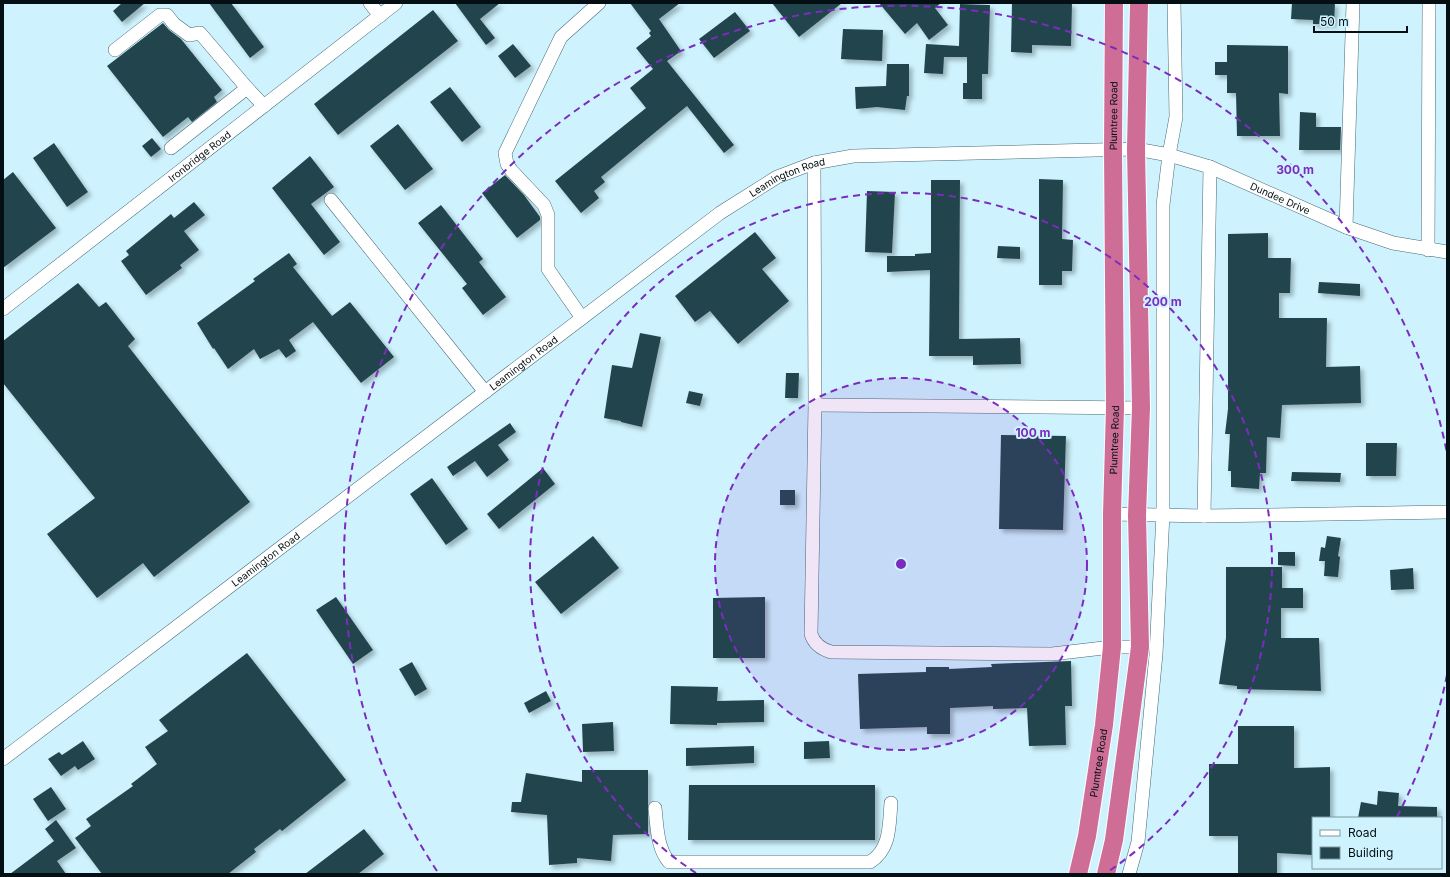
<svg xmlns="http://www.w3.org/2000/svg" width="1450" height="877" font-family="Inter,sans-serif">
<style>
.building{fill:#24454e;filter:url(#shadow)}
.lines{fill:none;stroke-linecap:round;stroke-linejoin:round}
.minor-casing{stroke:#476972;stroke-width:14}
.highway-casing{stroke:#fff;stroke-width:20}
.minor{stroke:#fff;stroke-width:13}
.highway{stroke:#ce6e96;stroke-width:18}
.ring{fill:none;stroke:#7b2cbf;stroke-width:2;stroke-dasharray:7 5}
.labels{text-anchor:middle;stroke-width:4;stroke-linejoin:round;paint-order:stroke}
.street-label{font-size:10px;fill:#030f12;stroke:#cef3fe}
.centre{fill:#7b2cbf;stroke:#cef3fe;stroke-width:2}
.ring-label{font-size:12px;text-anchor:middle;font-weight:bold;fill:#7b2cbf;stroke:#cef3fe;stroke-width:4;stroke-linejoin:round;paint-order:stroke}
</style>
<defs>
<filter id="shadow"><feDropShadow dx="3.5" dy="3.5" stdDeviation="2" flood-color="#0004"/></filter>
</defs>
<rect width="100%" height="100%" fill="#cef3fe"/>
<g class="building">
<polygon points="122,3 145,3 122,22 113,11"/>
<polygon points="209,3 231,3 264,47 250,58"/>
<polygon points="455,3 500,3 480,19 495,38 486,45"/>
<polygon points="630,3 680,3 659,19 681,51 667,61 734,145 724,153 687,106 601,177 605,182 594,191 599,198 581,213 555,181 646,108 630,88 653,69 636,48 651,36 649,33 651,31"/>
<polygon points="772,3 842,3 799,37"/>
<polygon points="879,3 941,3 935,8 948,25 929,40 917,23 905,34"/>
<polygon points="1012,3 1072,3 1071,46 1032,45 1032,53 1011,52"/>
<polygon points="1292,3 1335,3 1334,24 1313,24 1313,20 1291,19"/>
<polygon points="960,4 990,5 988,74 982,74 982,99 963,99 963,83 967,83 967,57 944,57 943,74 924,73 926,44 959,46"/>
<polygon points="433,10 458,41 338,135 314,104"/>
<polygon points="735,12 750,31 714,58 699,39"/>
<polygon points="163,23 169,30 181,39 222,90 214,97 217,102 192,122 188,117 163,137 107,66"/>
<polygon points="843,29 883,30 882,61 841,59"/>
<polygon points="513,44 531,66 515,78 498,56"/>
<polygon points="1227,45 1288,46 1288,94 1279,93 1280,136 1237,136 1236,93 1227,93 1227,75 1215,75 1215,62 1227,62"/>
<polygon points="887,64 909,64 909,96 907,96 905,110 877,107 856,109 855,87 886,86"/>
<polygon points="450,87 481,127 462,142 430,102"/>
<polygon points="1300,112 1316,113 1316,127 1341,127 1340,150 1299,150"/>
<polygon points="398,124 433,169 405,190 370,146"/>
<polygon points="152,138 161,149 151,157 142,146"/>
<polygon points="54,143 88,192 67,207 33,158"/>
<polygon points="310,156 334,187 311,204 340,242 324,255 272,188"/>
<polygon points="13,172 56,228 3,268 3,180"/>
<polygon points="505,175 524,195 540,217 540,220 517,238 482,193"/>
<polygon points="1039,179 1063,180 1062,239 1073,240 1072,271 1062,271 1062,285 1039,285"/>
<polygon points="931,180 960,180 959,339 1020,338 1021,364 973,365 973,356 929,356 930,270 887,272 887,256 915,256 915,254 931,253"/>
<polygon points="867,191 895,192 892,253 865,252"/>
<polygon points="194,202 205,215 184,231 199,250 180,265 182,268 146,295 121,261 129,255 126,251 171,214 174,218"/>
<polygon points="441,205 483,259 479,262 506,297 483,315 462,288 467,284 418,223"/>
<polygon points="755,232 776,258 762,269 789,301 738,344 710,311 695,322 675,296"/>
<polygon points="1268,233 1268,258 1291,258 1290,293 1279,293 1279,318 1327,318 1326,367 1360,366 1361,403 1282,405 1280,438 1267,437 1266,473 1260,473 1259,489 1231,487 1231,471 1228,471 1230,434 1225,434 1228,409 1228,234"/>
<polygon points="998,246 1020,247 1020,259 997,258"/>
<polygon points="289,253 297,264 293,267 332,316 350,302 394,357 361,383 313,322 289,340 296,351 286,358 279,349 260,359 254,349 228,369 214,348 213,349 197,323 255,281 253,279"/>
<polygon points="1319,282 1360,284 1360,296 1318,293"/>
<polygon points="78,283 99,307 106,302 135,339 128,346 250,502 154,577 143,563 97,598 47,534 95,498 3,383 3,341"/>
<polygon points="640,333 661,337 642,427 621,422 621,421 604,418 612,365 632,368"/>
<polygon points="786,373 799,373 798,398 785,398"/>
<polygon points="689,391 703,394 700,406 686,403"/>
<polygon points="510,423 516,432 498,445 509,460 487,477 475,461 453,476 447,467"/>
<polygon points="1001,435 1066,436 1063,530 999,529"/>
<polygon points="1366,443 1397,443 1396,476 1366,476"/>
<polygon points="543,468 555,484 499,529 487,514"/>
<polygon points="1292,472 1341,473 1340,482 1291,481"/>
<polygon points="432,478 468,529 446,545 410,494"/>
<rect x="780" y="490" width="15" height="15"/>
<polygon points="593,536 619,568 561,614 535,582"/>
<polygon points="1327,536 1341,538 1338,556 1340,557 1338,577 1324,576 1325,561 1319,561 1321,547 1325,548"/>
<polygon points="1278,552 1295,552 1295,566 1278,565"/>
<polygon points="1226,567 1282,567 1282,588 1303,588 1303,608 1281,608 1281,638 1319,638 1321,691 1237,689 1237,686 1219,684 1226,638"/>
<polygon points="1413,568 1414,589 1391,590 1390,570"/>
<polygon points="336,597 373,650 353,664 316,610"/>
<polygon points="765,597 765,658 713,658 713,598"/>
<polygon points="247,653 346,780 282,831 280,829 254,849 256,852 228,874 102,874 75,838 91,826 86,819 133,786 131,784 157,764 145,747 168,731 159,720"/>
<polygon points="1071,661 1072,706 1065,706 1066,745 1029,746 1027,708 993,709 993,706 950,708 950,734 927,734 927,727 860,729 858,674 926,672 926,667 949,667 949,669 992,667 991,664"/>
<polygon points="412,662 427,689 415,696 399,669"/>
<polygon points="671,686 718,687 717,701 764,700 764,722 717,723 717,725 670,724"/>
<polygon points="546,691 551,701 529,713 524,703"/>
<polygon points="613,722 614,751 583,752 582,724"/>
<polygon points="1238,726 1294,726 1294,768 1330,767 1330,818 1313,818 1313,855 1277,853 1277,874 1238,874 1238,836 1209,836 1209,764 1238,764"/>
<polygon points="83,741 95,759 78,770 75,766 61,776 48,759 59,752 62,755"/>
<polygon points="829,741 830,758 804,759 804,742"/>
<polygon points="754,746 754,763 686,766 686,748"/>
<polygon points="582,770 648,770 648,834 613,835 611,861 577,858 577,863 549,865 547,815 511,812 512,802 521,802 526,773 582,782"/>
<polygon points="689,785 875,785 875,840 688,840"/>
<polygon points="51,787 66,809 48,821 33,799"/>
<polygon points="1378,791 1399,793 1398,806 1437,807 1437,818 1358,818 1361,802 1377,805"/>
<polygon points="56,820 76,848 57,861 66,874 10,874 54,841 45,829"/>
<polygon points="364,829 384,854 358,874 305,874"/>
</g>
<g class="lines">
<defs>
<g id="minor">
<polyline points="370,3 380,16"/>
<polyline points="115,50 160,15 167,15 174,24 189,35 200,33 247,88"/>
<polyline points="171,148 247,88 264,106"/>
<path d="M814 163 815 405 811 634C814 644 821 649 831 652L1052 654 1112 647H1140"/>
<polyline points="331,200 485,392"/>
<polyline points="1346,227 1353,3"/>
<polyline points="1428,250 1429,3"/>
<path id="s1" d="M3 309 396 3"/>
<polyline points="582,318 548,269 548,215 544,205 511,170 507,164 505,153 561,37 599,3"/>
<polyline points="815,405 1141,408"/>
<polyline points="1112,514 1204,516 1447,512"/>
<polyline points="1204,516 1210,167"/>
<path id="s2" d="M3 759 720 213 777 177 814 163 853 156 1136 149 1169 155 1210 167 1346 227 1393 243 1447 252"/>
<path d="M655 808C657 826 657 848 669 862H870C891 849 889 825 891 803"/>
<polyline points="1129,874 1138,842 1156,654 1163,514 1163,205 1169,155 1176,117 1174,3"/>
</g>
<g id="highway">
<path id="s3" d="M1078 874 1087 836 1104 725 1112 647V514L1115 408 1113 149 1114 3"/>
<polyline points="1106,874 1114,840 1140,647 1137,515 1141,408 1136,149 1139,3"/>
</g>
</defs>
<use href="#minor" class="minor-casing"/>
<use href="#highway" class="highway-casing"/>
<use href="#minor" class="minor"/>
<use href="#highway" class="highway"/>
</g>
<circle cx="901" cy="564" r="186" fill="#7b2cbf" fill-opacity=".12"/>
<g class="ring">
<circle cx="901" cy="564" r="186"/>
<path d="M696 873A371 371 0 1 1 1106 873"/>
<path d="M1447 675A557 557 0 0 1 1397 817M437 871A557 557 0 1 1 1447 453"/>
</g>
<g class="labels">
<g class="street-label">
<text dy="4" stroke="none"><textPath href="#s3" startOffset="761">Plumtree Road</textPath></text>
<text dy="4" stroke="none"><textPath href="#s1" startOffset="249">Ironbridge Road</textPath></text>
<text dy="4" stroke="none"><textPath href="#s2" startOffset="978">Leamington Road</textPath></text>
<text dy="4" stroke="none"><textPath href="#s2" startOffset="1484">Dundee Drive</textPath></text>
<text dy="4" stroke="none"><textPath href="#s2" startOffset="654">Leamington Road</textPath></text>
<text dy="4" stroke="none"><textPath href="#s3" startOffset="437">Plumtree Road</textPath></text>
<text dy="4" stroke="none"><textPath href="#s2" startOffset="330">Leamington Road</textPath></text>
<text dy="4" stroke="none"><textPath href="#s3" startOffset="113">Plumtree Road</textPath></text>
</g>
</g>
<circle cx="901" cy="564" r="6" class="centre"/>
<g class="ring-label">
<text x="1295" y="174">300 m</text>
<text x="1163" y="306">200 m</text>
<text x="1033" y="437">100 m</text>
</g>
<rect width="1450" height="877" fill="none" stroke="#030f12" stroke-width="8"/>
<rect x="1312" y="817" width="130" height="52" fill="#cef3fe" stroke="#7d98a0"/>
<rect x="1320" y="830" width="20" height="6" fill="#ffffff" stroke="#7d98a0"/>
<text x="1348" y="837" font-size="12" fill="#030f12">Road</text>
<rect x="1320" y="847" width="20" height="12" fill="#24454e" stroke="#7d98a0"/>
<text x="1348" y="857" font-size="12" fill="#030f12">Building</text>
<path d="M1314 26v6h93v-6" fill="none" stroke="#030f12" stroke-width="2"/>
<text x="1320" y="26" font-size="12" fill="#030f12" stroke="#cef3fe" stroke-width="3" paint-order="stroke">50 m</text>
</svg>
